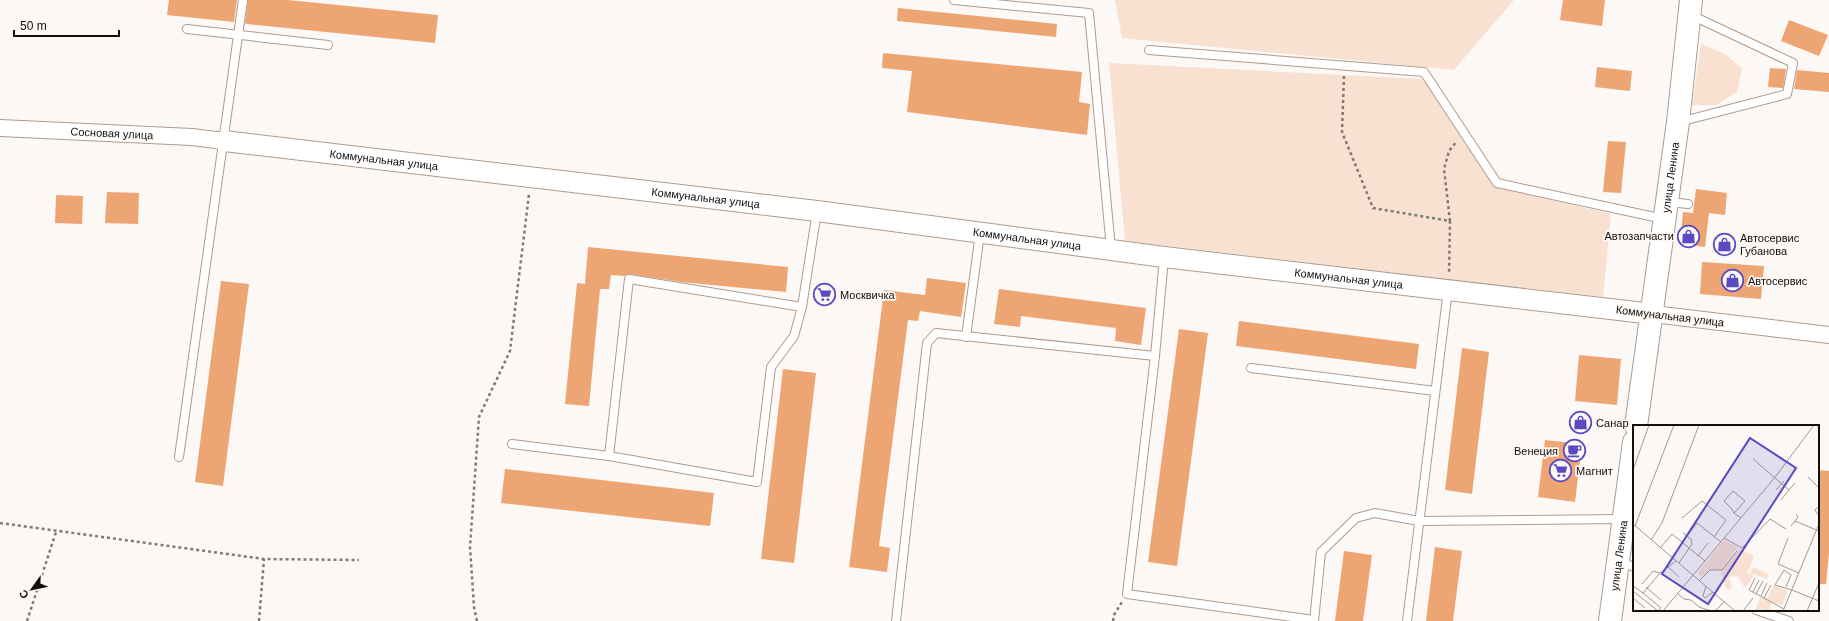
<svg xmlns="http://www.w3.org/2000/svg" width="1829" height="621" font-family="Helvetica,sans-serif">
<style>
.green{fill:#f8e1d1}
.building{fill:#eda573}
.lines{fill:none;stroke-linecap:round;stroke-linejoin:round}
.service-casing{stroke:#af9b8e;stroke-width:10}
.minor-casing{stroke:#af9b8e;stroke-width:18}
.tertiary-casing{stroke:#af9b8e;stroke-width:22}
.secondary-casing{stroke:#af9b8e;stroke-width:24}
.path{stroke:#7f7a75;stroke-width:2.5;stroke-dasharray:3 3;stroke-linecap:butt}
.service{stroke:#fff;stroke-width:8}
.minor{stroke:#fff;stroke-width:16}
.tertiary{stroke:#fff;stroke-width:20}
.secondary{stroke:#fff;stroke-width:22}
.labels{text-anchor:middle;stroke-width:3.5;stroke-linejoin:round;paint-order:stroke}
.street-label{font-size:11px;fill:#150e09;stroke:#fcf8f5}
.poi-label{font-size:11px;fill:#150e09;stroke:#fcf8f5;text-anchor:start}
.inset-road{fill:none;stroke:#a09a97;stroke-width:1}
.view{fill:#594ac2;fill-opacity:0.15;stroke:#594ac2;stroke-width:2}
.inset-edge{fill:none;stroke:#150e09;stroke-width:2}
</style>
<rect width="100%" height="100%" fill="#fcf8f5"/>
<g class="green">
<polygon points="1115,0 1514,0 1454,70 1122,38"/>
<polygon points="1701,44 1725,54 1742,69 1737,92 1716,105 1692,105"/>
<polygon points="1109,63 1423,79 1494,186 1611,214 1603,297 1125,241"/>
</g>
<g class="building">
<polygon points="169,0 237,0 234,22 167,15"/>
<polygon points="248,0 288,0 438,15 435,43 247,24 245,23"/>
<polygon points="1563,0 1605,0 1602,26 1560,20"/>
<polygon points="898,8 1057,24 1056,37 897,21"/>
<polygon points="1789,20 1828,35 1819,56 1781,41"/>
<polygon points="883,53 1082,72 1079,102 1090,104 1087,135 907,112 912,71 882,68"/>
<polygon points="1597,67 1632,71 1630,91 1595,87"/>
<polygon points="1770,68 1786,69 1783,88 1768,87"/>
<polygon points="1797,70 1829,73 1829,92 1794,89"/>
<polygon points="1608,141 1626,142 1621,193 1603,192"/>
<polygon points="1696,189 1727,193 1725,215 1709,213 1705,247 1680,244 1683,212 1693,213"/>
<polygon points="107,192 139,193 138,224 105,223"/>
<polygon points="56,195 83,196 82,224 55,223"/>
<polygon points="588,247 788,267 786,292 681,282 630,274 624,276 611,275 609,289 600,289 589,406 565,404 577,283 585,284"/>
<polygon points="1702,262 1764,266 1761,299 1700,294"/>
<polygon points="927,278 966,283 961,317 920,311 918,321 908,320 879,546 890,548 887,572 849,567 884,290 925,295"/>
<polygon points="221,281 249,284 223,486 195,482"/>
<polygon points="999,289 1146,308 1141,345 1115,341 1116,328 1021,316 1020,327 994,324"/>
<polygon points="1239,321 1419,344 1416,369 1236,346"/>
<polygon points="1179,329 1208,333 1177,566 1148,562"/>
<polygon points="1462,348 1489,352 1472,494 1445,490"/>
<polygon points="1579,355 1621,359 1617,405 1575,401"/>
<polygon points="783,369 816,373 794,563 761,559"/>
<polygon points="1545,440 1582,444 1575,502 1538,497"/>
<polygon points="505,469 714,493 710,526 501,503"/>
<polygon points="1818,470 1829,471 1829,553 1826,584 1818,584"/>
<polygon points="1435,547 1462,551 1453,621 1426,621"/>
<polygon points="1344,551 1372,555 1363,621 1335,621"/>
</g>
<g class="lines">
<defs>
<g id="service">
<polyline points="954,0 1089,13 1111,249"/>
<polyline points="187,29 328,45"/>
<polyline points="1149,50 1424,72 1497,183 1664,219"/>
<polyline points="1679,122 1787,94 1793,63 1691,15"/>
<polyline points="1669,202 1688,204"/>
<polyline points="1164,258 1155,356 1127,594 1314,620"/>
<polyline points="802,307 629,279 609,456 757,482 771,367 794,336 802,307 817,211"/>
<polyline points="966,337 980,233"/>
<polyline points="1251,368 1435,391"/>
<polyline points="512,444 609,456"/>
<polyline points="179,457 243,0"/>
<polyline points="1620,562 1634,567"/>
<polyline points="1756,610 1789,621"/>
<polyline points="896,621 927,343 936,333 1155,356"/>
<polyline points="1314,621 1321,552 1356,518 1375,513 1419,521 1623,519"/>
<polyline points="1407,621 1448,290"/>
</g>
<g id="minor">
<path id="s1" d="M0 128 192 137 224 141"/>
<polyline points="1653,314 1829,335"/>
</g>
<g id="tertiary">
<path id="s2" d="M224 141 817 211 1164 257 1653 314"/>
</g>
<g id="secondary">
<path id="s3" d="M1636 426 1678 122 1691 0"/>
<path id="s4" d="M1610 621 1634 442"/>
</g>
</defs>
<use href="#service" class="service-casing"/>
<use href="#minor" class="minor-casing"/>
<use href="#tertiary" class="tertiary-casing"/>
<use href="#secondary" class="secondary-casing"/>
<g class="path">
<polyline points="1344,76 1342,132 1373,208 1450,221 1449,274"/>
<polyline points="1450,221 1444,169 1449,151 1457,141"/>
<polyline points="0,523 264,559 359,560"/>
<polyline points="27,621 56,532"/>
<polyline points="259,621 264,559"/>
<polyline points="477,621 474,607 470,547 479,417 510,351 529,194"/>
<polyline points="1113,621 1114,615 1122,602"/>
</g>
<use href="#service" class="service"/>
<use href="#minor" class="minor"/>
<use href="#tertiary" class="tertiary"/>
<use href="#secondary" class="secondary"/>
</g>
<defs>
<symbol id="shop-ring" viewBox="-11 -11 22 22"><circle r="9.5" fill="#fcf8f5" stroke="#594ac2" stroke-width="1.5"/><path d="M-5-2.5h2.3a2.7 3.5 0 0 1 5.4 0H5L5.5 6h-11ZM-1.5-2.5h3a1.5 2.3 0 0 0-3 0Z" fill="#594ac2"/></symbol>
<symbol id="supermarket-ring" viewBox="-11 -11 22 22"><circle r="9.5" fill="#fcf8f5" stroke="#594ac2" stroke-width="1.5"/><path d="M-6-5.5h2.5l.6 2H6L4.5 2H-2.5L-4.4-4H-6ZM-1.5 3.2a1.3 1.3 0 1 0 .1 0ZM3 3.2a1.3 1.3 0 1 0 .1 0Z" fill="#594ac2"/></symbol>
<symbol id="cafe-ring" viewBox="-11 -11 22 22"><circle r="9.5" fill="#fcf8f5" stroke="#594ac2" stroke-width="1.5"/><path d="M-5.5-4.5H6V0H3Q3 3.5 0 3.5H-2.5Q-5.5 3.5-5.5 0ZM3-3.2v2h1.7v-2ZM-6 4.5H4V6H-6Z" fill="#594ac2"/></symbol>
</defs>
<g fill-rule="evenodd">
<use href="#shop-ring" x="1676" y="224" width="25" height="25"/>
<use href="#shop-ring" x="1712" y="232" width="25" height="25"/>
<use href="#shop-ring" x="1720" y="268" width="25" height="25"/>
<use href="#supermarket-ring" x="812" y="282" width="25" height="25"/>
<use href="#shop-ring" x="1568" y="410" width="25" height="25"/>
<use href="#cafe-ring" x="1562" y="438" width="25" height="25"/>
<use href="#supermarket-ring" x="1548" y="458" width="25" height="25"/>
</g>
<g class="labels">
<g class="street-label">
<text dy="4" stroke="none"><textPath href="#s1" startOffset="112">Сосновая улица</textPath></text>
<text dy="4" stroke="none"><textPath href="#s2" startOffset="161">Коммунальная улица</textPath></text>
<text dy="4" stroke="none"><textPath href="#s3" startOffset="251">улица Ленина</textPath></text>
<text dy="4" stroke="none"><textPath href="#s2" startOffset="485">Коммунальная улица</textPath></text>
<text dy="4" stroke="none"><textPath href="#s2" startOffset="809">Коммунальная улица</textPath></text>
<text dy="4" stroke="none"><textPath href="#s2" startOffset="1133">Коммунальная улица</textPath></text>
<text transform="translate(1670 316) rotate(7)" y="4">Коммунальная улица</text>
<text dy="4" stroke="none"><textPath href="#s4" startOffset="66">улица Ленина</textPath></text>
</g>
<g class="poi-label">
<text x="1674" y="240" text-anchor="end">Автозапчасти</text>
<text x="1740" y="242">Автосервис<tspan x="1740" dy="13">Губанова</tspan></text>
<text x="1748" y="285">Автосервис</text>
<text x="840" y="299">Москвичка</text>
<text x="1596" y="427">Санар</text>
<text x="1558" y="455" text-anchor="end">Венеция</text>
<text x="1576" y="475">Магнит</text>
</g>
</g>
<g transform="translate(1633 425)">
<rect width="186" height="186" fill="#fcf8f5"/>
<path d="M91 115 105 122 88 145H77L69 152 64 148ZM106 124 121 131 114 148 121 150 112 163 104 151 96 152 99 162 96 165 92 162 88 147ZM120 142 135 149 134 154 117 148ZM141 160 155 166 150 180 139 178 137 181 139 186H122L127 173H134Z" fill="#f8e1d1"/>
<path class="inset-road" d="M120 34 156 65 162 58M0 45 16 0M175 52 186 63M143 65 151 56M148 75 156 65M186 81 182 85 186 91M101 88 112 76 100 66 91 76 98 83 100 86 101 88 108 93M49 93 69 76 93 95 81 112M162 96 186 106M0 99 102 186M2 101 41 0M158 101 165 92 163 89M54 111 64 98 88 117M91 113 109 123 137 94 153 104M155 113 145 139 166 148M18 115 29 98 66 0M27 123 39 109 72 136M65 131 75 118M46 138 59 119 58 114 50 108M35 142 46 152M122 153 116 165 151 184M66 156 77 145H89L104 126M9 159 20 146 27 148M0 161 10 168M73 161 70 171 72 173 80 167M13 162 28 175M153 162 158 150 151 145 142 160 159 165M159 165 186 176M0 166 25 186 28 183 10 168 27 148 43 136M120 167 126 155M45 169 51 174 58 175 66 182 78 186M123 169 130 156M128 171 134 158M0 173 12 183M131 173 138 160M30 186 143 51 181 0M82 186 91 177M110 186 120 173M150 186 186 99M174 186 186 158"/>
<path class="view" d="M117 13 163 43 75 179 29 149Z"/>
<rect width="186" height="186" class="inset-edge"/>
</g>
<g transform="translate(32 589) rotate(237)" stroke="#fcf8f5" stroke-width="3" paint-order="stroke">
<path d="M0-3L7 15L0 10L-7 15Z" fill="#150e09"/>
<text y="-6" font-size="11" font-weight="bold" text-anchor="middle" fill="#150e09">С</text>
</g>
<path d="M14 30v6h105v-6" fill="none" stroke="#150e09" stroke-width="2"/>
<text x="20" y="30" font-size="12" fill="#150e09" stroke="#fcf8f5" stroke-width="3" paint-order="stroke">50 m</text>
</svg>
